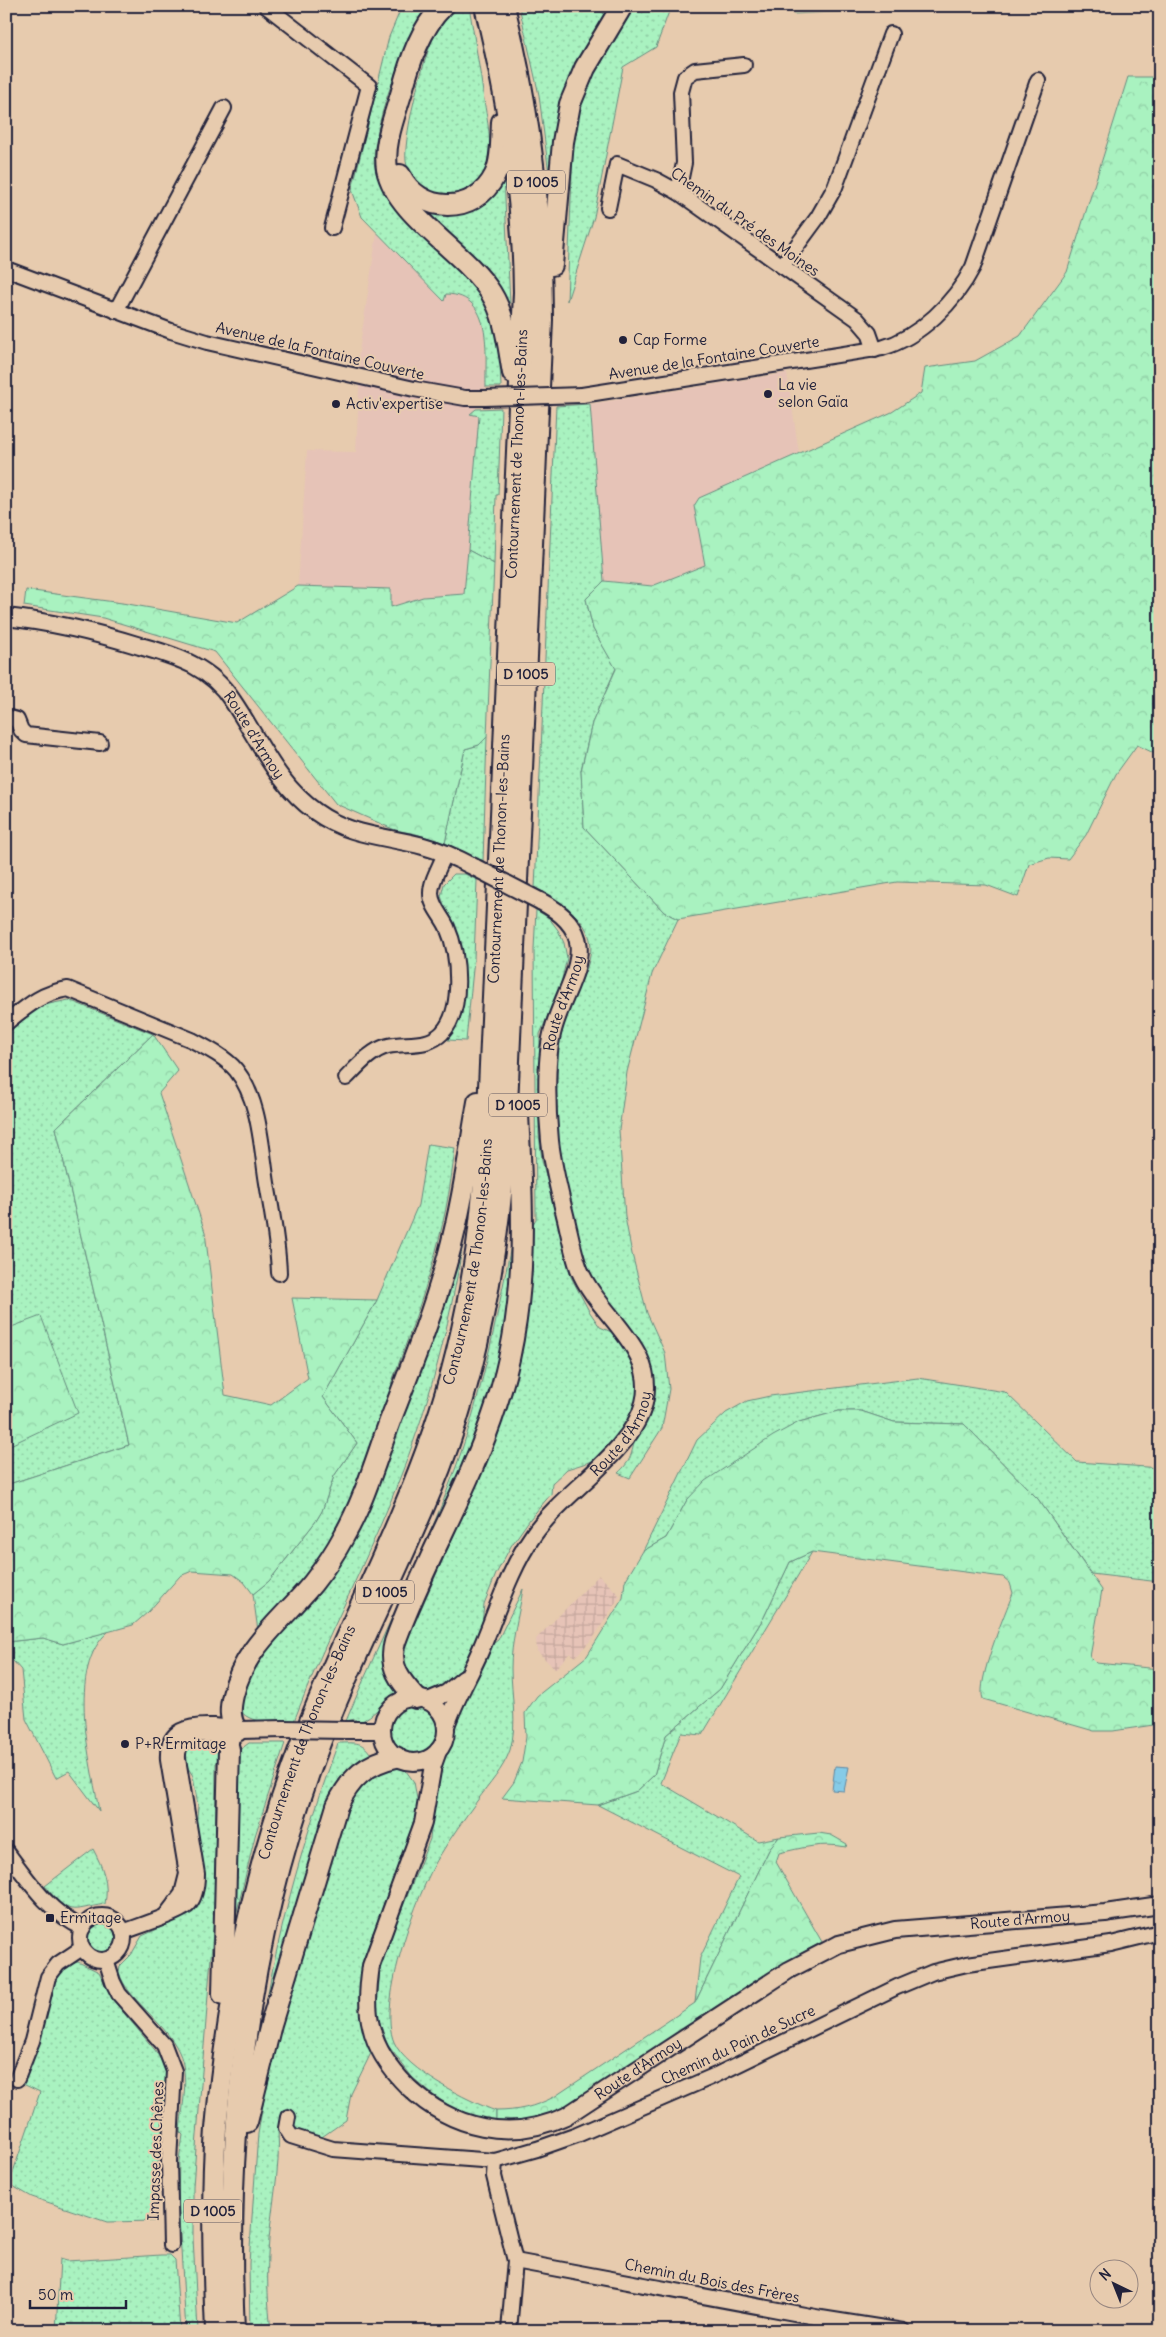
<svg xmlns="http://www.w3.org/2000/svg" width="1166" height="2337" font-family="Delius,sans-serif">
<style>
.built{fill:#e6c3b7}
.industrial{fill:url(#industrial-grid)}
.grass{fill:url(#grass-dots);stroke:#668a7e}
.forest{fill:url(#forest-crowns);stroke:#668a7e}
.water{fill:url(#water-ripples);stroke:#5e87a2}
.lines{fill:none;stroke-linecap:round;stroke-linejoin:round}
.minor-casing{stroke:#22223b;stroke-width:18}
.major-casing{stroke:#22223b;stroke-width:20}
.highway-casing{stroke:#22223b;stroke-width:24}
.minor{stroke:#e7cbae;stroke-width:14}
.major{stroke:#e7cbae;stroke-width:16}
.highway{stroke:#e7cbae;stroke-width:20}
.minor-bridge-casing{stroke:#22223b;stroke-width:18;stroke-linecap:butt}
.major-bridge-casing{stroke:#22223b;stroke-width:20;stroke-linecap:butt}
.minor-bridge{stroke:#e7cbae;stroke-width:14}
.major-bridge{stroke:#e7cbae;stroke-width:16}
.poi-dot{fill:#22223b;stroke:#e7cbae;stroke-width:2}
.labels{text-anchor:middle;stroke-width:4;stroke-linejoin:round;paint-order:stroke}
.shield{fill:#e7cbae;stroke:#5d555e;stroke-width:1}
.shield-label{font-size:14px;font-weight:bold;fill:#22223b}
.street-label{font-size:15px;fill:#22223b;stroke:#e7cbae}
.poi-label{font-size:15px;fill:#22223b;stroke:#e7cbae;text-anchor:start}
</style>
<defs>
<pattern id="industrial-grid" width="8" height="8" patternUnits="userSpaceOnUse" patternTransform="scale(1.25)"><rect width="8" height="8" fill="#e6c3b7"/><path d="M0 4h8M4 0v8" fill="none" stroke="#c5a79e"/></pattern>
<pattern id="grass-dots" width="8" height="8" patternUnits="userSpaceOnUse" patternTransform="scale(1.25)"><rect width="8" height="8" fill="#a9f2c0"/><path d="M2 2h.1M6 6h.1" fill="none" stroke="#91cfa6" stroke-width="1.8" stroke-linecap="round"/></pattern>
<pattern id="forest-crowns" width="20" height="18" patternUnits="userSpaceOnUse" patternTransform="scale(1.25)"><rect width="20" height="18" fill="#a9f2c0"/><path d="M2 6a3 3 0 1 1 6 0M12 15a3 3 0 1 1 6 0" fill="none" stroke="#91cfa6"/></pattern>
<pattern id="water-ripples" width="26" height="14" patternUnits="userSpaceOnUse" patternTransform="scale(1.25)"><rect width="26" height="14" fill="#86cbe7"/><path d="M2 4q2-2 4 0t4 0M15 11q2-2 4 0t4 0" fill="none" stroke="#73aec7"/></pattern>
</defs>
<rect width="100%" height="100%" fill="#e7cbae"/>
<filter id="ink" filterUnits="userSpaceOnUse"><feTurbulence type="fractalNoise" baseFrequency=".02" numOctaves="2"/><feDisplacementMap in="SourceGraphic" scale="10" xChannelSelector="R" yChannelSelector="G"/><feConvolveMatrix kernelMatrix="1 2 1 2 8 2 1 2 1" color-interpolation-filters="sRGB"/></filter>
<g filter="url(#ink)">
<g class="built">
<polygon points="377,233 444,300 445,294 460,296 467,299 477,309 484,330 486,387 476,409 471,414 479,415 464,594 423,597 390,607 391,589 298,586 307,451 356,452 359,389 357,365"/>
<polygon points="787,373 799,453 699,498 694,506 705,565 652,586 604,581 590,404"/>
</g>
<polygon class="industrial" points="599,1575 620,1596 594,1637 575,1657 570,1653 555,1669 537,1651 536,1639"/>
<g class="grass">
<path d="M402 6H428C407 35 368 134 375 169 378 183 387 195 395 206 422 232 468 269 486 300 499 322 500 362 501 387H486C485 353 494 295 446 294L444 301 362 217 352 190 389 37Z"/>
<path d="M461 6H469C474 37 480 69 484 100 487 120 493 143 487 164 482 184 461 197 440 194 425 192 412 181 407 166 400 145 424 55 435 34 442 23 450 14 461 6Z"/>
<polygon points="519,6 545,6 565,12 576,13 601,6 616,6 591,46 553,206 539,95"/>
<polygon points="634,6 671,6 656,47 623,67 594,217 567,301 573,149 580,107 595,70"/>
<polygon points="790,6 856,6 854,11 793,14"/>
<polygon points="504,178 510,304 490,279 429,218 431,212"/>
<path d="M590 404 604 581 586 599 593 629 616 668 592 723 581 770 584 827 664 912 678 919 652 974 627 1072 619 1130 625 1217 632 1254 647 1313 665 1353 669 1389 662 1428 630 1478 618 1473C633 1459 630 1455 636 1437 643 1410 660 1403 652 1370 643 1334 610 1309 593 1278 583 1262 580 1242 576 1224 571 1205 565 1185 562 1166 556 1128 555 1087 559 1049 566 973 640 943 535 888L556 406Z"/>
<polygon points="501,408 498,495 496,495 494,564 468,550 479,416 470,414 476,409"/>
<polygon points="487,737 483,861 445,843 465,749 479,745"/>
<polygon points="454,874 465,874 477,880 474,959 466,1041 448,1040 455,936 441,896 444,884"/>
<polygon points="536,910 549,918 558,930 564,943 567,958 560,987 540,1034 539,1134 542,1160 571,1277 589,1311 600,1327 616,1334 626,1346 638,1374 639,1390 636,1405 630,1419 611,1444 593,1461 567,1469 552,1483 551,1494 530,1519 511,1546 496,1574 484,1604 482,1626 462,1671 451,1684 432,1692 419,1689 399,1662 406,1634 412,1629 485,1464 503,1417 517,1368 526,1318 532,1275 533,1224 536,1219 534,949"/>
<polygon points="69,1000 153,1034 56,1128 129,1445 6,1485 6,1035 39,1006"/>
<path d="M428 1144 455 1148C446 1234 422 1303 391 1384L395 1385 344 1518 312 1571 258 1631 253 1594 269 1581 316 1521 322 1511 334 1476 357 1443 323 1397 377 1300 418 1205Z"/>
<path d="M515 1225 517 1268 494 1393 391 1639 402 1692C384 1699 376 1716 357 1723L355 1719 346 1721C381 1636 425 1554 456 1467 484 1388 499 1307 515 1225Z"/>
<path d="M461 1230 465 1231C452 1313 433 1393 403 1470 371 1555 326 1636 294 1721 276 1721 248 1726 239 1708L248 1668 317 1588Z"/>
<polygon points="918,1378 1005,1392 1077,1462 1160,1468 1160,1582 1091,1574 1038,1499 964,1424 894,1422 861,1411 839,1411 799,1422 687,1500 666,1538 643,1551 697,1440 726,1413 747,1401 770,1396"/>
<polygon points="812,1552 702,1735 681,1733 661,1783 758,1841 779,1837 769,1850 695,2003 700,1958 739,1877 598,1805 637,1791 654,1775 666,1735 720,1689 764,1617 790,1562"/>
<path d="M523 1589C519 1614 511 1642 511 1668 511 1695 518 1723 510 1750 503 1770 489 1784 477 1801 464 1819 450 1838 439 1857 417 1893 377 2002 394 2042 406 2070 468 2101 496 2111V2123L456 2110 433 2095 412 2077 387 2044 378 2017 377 2003 381 1961 430 1839 439 1762 451 1742 453 1726 490 1646 498 1640Z"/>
<path d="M109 1631C65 1668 91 1763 99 1811L69 1771 56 1778 26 1719 21 1670 6 1653V1642L43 1638 63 1644Z"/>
<circle cx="414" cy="1730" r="24"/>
<path d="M195 1741C214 1742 220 1741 220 1762L216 1763 215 1906 193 2186V2238L198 2331H186L178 2201 179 2161 183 2135 180 2132C182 2107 190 2076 179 2052 172 2036 157 2022 145 2009 135 1998 123 1987 119 1972L120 1966 131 1955 142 1936 184 1917 195 1907 196 1826 198 1806 193 1776 185 1763V1749Z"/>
<polygon points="249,1743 285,1743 255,1836 232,1932 237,1752"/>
<path d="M338 1743C356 1743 363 1740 373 1758L359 1767 264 2015C280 1921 306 1833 338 1743Z"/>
<path d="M393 1765 406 1771 414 1782 418 1805 411 1830 362 1963 359 2010 371 2053 351 2094 346 2120 319 2139 278 2129C281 2172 270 2211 268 2254 267 2280 268 2305 271 2331H250L249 2264 252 2217 258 2134 265 2092 274 2049 347 1807 367 1778Z"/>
<path d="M93 1849C103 1868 109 1883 105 1904 69 1910 70 1917 45 1886Z"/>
<circle cx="102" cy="1938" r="14"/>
<polygon points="78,1962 99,1972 113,2000 155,2050 162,2062 167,2076 167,2092 162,2142 159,2143 155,2221 107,2222 32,2197 9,2184 40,2092 23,2084 45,2009 51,1978 67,1965"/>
<polygon points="161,2255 170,2255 175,2260 180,2331 56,2331 60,2259 67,2261"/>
</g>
<g class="forest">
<polygon points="1128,77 1160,77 1160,756 1137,745 1116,774 1086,835 1068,859 1049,858 1029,864 1018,897 986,885 897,882 678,919 664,912 584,827 581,771 592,723 616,669 593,629 586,599 604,581 652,586 705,565 694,506 699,498 892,412 921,393 925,368 975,361 1020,336 1067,272"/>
<polygon points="468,550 494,564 487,737 479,745 465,749 445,843 416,834 395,830 336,804 215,652 103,618 24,606 26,590 122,603 237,623 298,586 391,589 391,607 423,597 464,594"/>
<polygon points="153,1034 178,1071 159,1093 205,1232 225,1395 271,1405 308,1378 292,1298 377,1300 323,1397 357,1443 334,1476 322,1511 316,1521 269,1581 253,1594 244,1582 233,1574 192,1571 180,1576 148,1612 133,1625 63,1644 43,1638 6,1642 6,1485 129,1445 56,1128"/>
<polygon points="41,1316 78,1413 6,1447 6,1329"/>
<path d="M839 1411H861L894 1422 964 1424 1038 1499 1102 1590 1090 1657 1096 1663 1160 1669V1724L1113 1731H1094L983 1699C976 1682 1005 1613 1013 1593L1010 1583 1003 1577 812 1552 790 1562 764 1617 720 1689 666 1735 654 1775 637 1791 598 1805 502 1798 514 1782 522 1762 526 1737 525 1713 537 1696 587 1656 623 1598 625 1581 643 1551 666 1538 687 1500 705 1481 773 1436 799 1422Z"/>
<path d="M819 1833 831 1835 847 1844 846 1847C822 1842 802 1848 779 1853L776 1862 822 1942 803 1952 560 2112 528 2122 496 2123V2111C518 2111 534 2107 554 2097L695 2003 769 1850 779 1837Z"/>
</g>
<polygon class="water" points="835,1766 849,1767 844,1791 832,1790"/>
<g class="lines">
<defs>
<g id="minor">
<polyline points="266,6 369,86 332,228"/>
<polyline points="678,192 684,163 681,92 685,77 695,70 744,65"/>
<polyline points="608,208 617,164 656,180 678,192 857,319 869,333 875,350"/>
<polyline points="782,266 818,217 835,187 891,34"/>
<polyline points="6,269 171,331 207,342 414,389 465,398 485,398"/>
<polyline points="116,311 224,108"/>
<path d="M582 395 882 348C920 337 955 302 973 267L1038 80"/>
<polyline points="6,717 17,720 21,730 26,735 100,743"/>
<path d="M6 1023C26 1007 41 993 68 989L192 1040C207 1048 225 1057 236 1070 260 1100 261 1146 267 1183 272 1213 278 1242 279 1273"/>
<path d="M346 1078C357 1067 371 1050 388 1046 406 1042 427 1048 442 1033 464 1010 459 954 447 927 442 916 431 906 431 893 431 880 441 865 445 853"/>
<path d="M6 1851C28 1880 48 1912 83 1928"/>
<path d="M166 1915 182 1894 187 1874 168 1760C166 1729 189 1725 214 1726 222 1727 229 1727 237 1731"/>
<circle cx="102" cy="1938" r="22"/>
<path d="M123 1932C136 1927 183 1912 189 1904 196 1896 197 1884 197 1874L178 1759C176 1729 210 1732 229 1740"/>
<polyline points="106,1960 113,1982 119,1994 164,2045 174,2071 169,2161 171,2245"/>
<polyline points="17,2079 32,2041 48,1977 58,1964 82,1948"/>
<polyline points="288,2117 286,2128 291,2136 333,2149 495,2161 537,2149 577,2135 716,2075 897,1987 933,1972 967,1964 1111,1944 1160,1932"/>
<polyline points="495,2161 494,2176 515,2261 509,2331"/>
<polyline points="515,2261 821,2318 903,2331"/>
</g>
<g id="major">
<path id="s1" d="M6 617C52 622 95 632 140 646 158 651 176 656 193 665 208 673 223 686 232 700 259 739 276 784 316 812 349 836 386 836 423 846 442 851 459 859 476 868"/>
<circle cx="414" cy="1730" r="32"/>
<polyline points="428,1701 447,1693 464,1679"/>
<path id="s2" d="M446 1726C455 1699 470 1675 481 1649 497 1611 510 1568 534 1534 563 1492 632 1452 644 1403 658 1348 598 1316 579 1269 573 1253 570 1236 566 1219 560 1194 553 1168 550 1141 547 1111 545 1063 552 1034 564 982 612 938 540 901"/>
<polyline points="346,1730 382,1730"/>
<polyline points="229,1749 231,1736 240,1730 284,1729"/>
<path id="s3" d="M438 1751 433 1765 423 1823 371 1966C368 1986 366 2007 371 2026 376 2050 392 2071 408 2087 452 2129 511 2142 566 2116L789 1970 839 1944 895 1930 1105 1913 1160 1905"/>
</g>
<g id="highway">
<path d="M443 6C420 29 410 61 402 91 395 115 383 143 387 169 396 215 466 252 491 293 506 317 508 346 513 373"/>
<path d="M400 175C419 214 475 216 495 175 502 160 501 139 502 122"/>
<polyline points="552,265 563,142 570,104 585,68 622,6"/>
<path d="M416 1698C400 1681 388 1666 395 1642 424 1561 470 1487 496 1406 529 1307 523 1216 518 1114"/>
<path d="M237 1731C229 1719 230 1708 233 1695 244 1647 283 1620 313 1583 324 1569 335 1553 344 1536 364 1501 376 1459 390 1421 411 1367 433 1313 448 1257 462 1206 469 1154 478 1102"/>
<polyline points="223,1994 229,1749"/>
<path d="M247 2122 271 2024 337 1806C350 1778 367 1763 396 1757"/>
<path id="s4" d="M216 2331C213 2264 211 2196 216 2129 227 2000 254 1869 300 1747 340 1640 396 1540 433 1432 464 1343 480 1249 486 1156L524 292C523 193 508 102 485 6"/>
<path d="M234 2331C225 2138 247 1943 313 1762 349 1661 401 1567 440 1468 479 1366 497 1258 505 1150L542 320C542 214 530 110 504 6"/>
</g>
</defs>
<use href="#minor" class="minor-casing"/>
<use href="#major" class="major-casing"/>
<use href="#highway" class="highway-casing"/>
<use href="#minor" class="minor"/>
<use href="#major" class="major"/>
<use href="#highway" class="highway"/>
<defs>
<polyline id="minor-bridge" points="485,398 582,395"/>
<g id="major-bridge">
<polyline points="476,868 540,901"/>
<polyline points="284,1729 346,1730"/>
</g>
</defs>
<use href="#minor-bridge" class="minor-bridge-casing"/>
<use href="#major-bridge" class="major-bridge-casing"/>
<use href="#minor-bridge" class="minor-bridge"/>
<use href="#major-bridge" class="major-bridge"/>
</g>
</g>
<g class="poi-dot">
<circle cx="623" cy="340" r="5"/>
<circle cx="768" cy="394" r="5"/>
<circle cx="336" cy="404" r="5"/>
<circle cx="125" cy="1744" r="5"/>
<rect x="45" y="1913" width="10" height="10" rx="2.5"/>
</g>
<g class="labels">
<g class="shield">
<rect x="507" y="170.5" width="58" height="23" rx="4"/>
<rect x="497" y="662.5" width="58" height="23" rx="4"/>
<rect x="489" y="1093.5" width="58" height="23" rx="4"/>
<rect x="356" y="1580.5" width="58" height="23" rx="4"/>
<rect x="184" y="2199.5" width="58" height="23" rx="4"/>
</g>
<g class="shield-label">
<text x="536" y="187">D 1005</text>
<text x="526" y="679">D 1005</text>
<text x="518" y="1110">D 1005</text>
<text x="385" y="1597">D 1005</text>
<text x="213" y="2216">D 1005</text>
</g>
<g class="street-label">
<text transform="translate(745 222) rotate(35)" y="5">Chemin du Pré des Moines</text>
<text transform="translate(320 351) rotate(13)" y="5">Avenue de la Fontaine Couverte</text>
<text transform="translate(714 358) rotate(-9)" y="5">Avenue de la Fontaine Couverte</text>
<text dy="5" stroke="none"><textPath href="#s4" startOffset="1921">Contournement de Thonon-les-Bains</textPath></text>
<text dy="5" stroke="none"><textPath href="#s1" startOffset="288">Route d'Armoy</textPath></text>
<text dy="5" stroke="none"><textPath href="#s4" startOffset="1516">Contournement de Thonon-les-Bains</textPath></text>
<text dy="5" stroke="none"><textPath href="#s2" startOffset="810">Route d'Armoy</textPath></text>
<text dy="5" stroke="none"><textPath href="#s4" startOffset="1111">Contournement de Thonon-les-Bains</textPath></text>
<text dy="5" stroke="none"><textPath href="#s2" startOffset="346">Route d'Armoy</textPath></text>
<text dy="5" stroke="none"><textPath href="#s4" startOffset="601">Contournement de Thonon-les-Bains</textPath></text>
<text dy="5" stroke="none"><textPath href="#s3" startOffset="1036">Route d'Armoy</textPath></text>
<text transform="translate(738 2045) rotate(-25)" y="5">Chemin du Pain de Sucre</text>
<text dy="5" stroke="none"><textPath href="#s3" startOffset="616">Route d'Armoy</textPath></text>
<text transform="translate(156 2151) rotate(-88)" y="5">Impasse des Chênes</text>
<text transform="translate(712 2281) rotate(11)" y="5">Chemin du Bois des Frères</text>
</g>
<g class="poi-label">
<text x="633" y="345">Cap Forme</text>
<text x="778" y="390">La vie<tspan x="778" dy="17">selon Gaïa</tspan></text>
<text x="346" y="409">Activ'expertise</text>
<text x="135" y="1749">P+R Ermitage</text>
<text x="60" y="1923">Ermitage</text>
</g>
</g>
<rect width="1166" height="2337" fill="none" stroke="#e7cbae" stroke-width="25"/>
<rect x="12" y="12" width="1141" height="2312" fill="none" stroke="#22223b" stroke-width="2" filter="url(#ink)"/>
<g transform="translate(1114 2284) rotate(317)"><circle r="24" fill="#e7cbae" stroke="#988780"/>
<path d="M0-4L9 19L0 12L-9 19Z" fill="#22223b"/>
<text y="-8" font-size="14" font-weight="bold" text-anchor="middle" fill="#22223b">N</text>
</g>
<path d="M30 2300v8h96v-8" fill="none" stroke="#22223b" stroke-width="2.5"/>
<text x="38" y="2300" font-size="15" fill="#22223b" stroke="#e7cbae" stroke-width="4" paint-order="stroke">50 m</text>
</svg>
